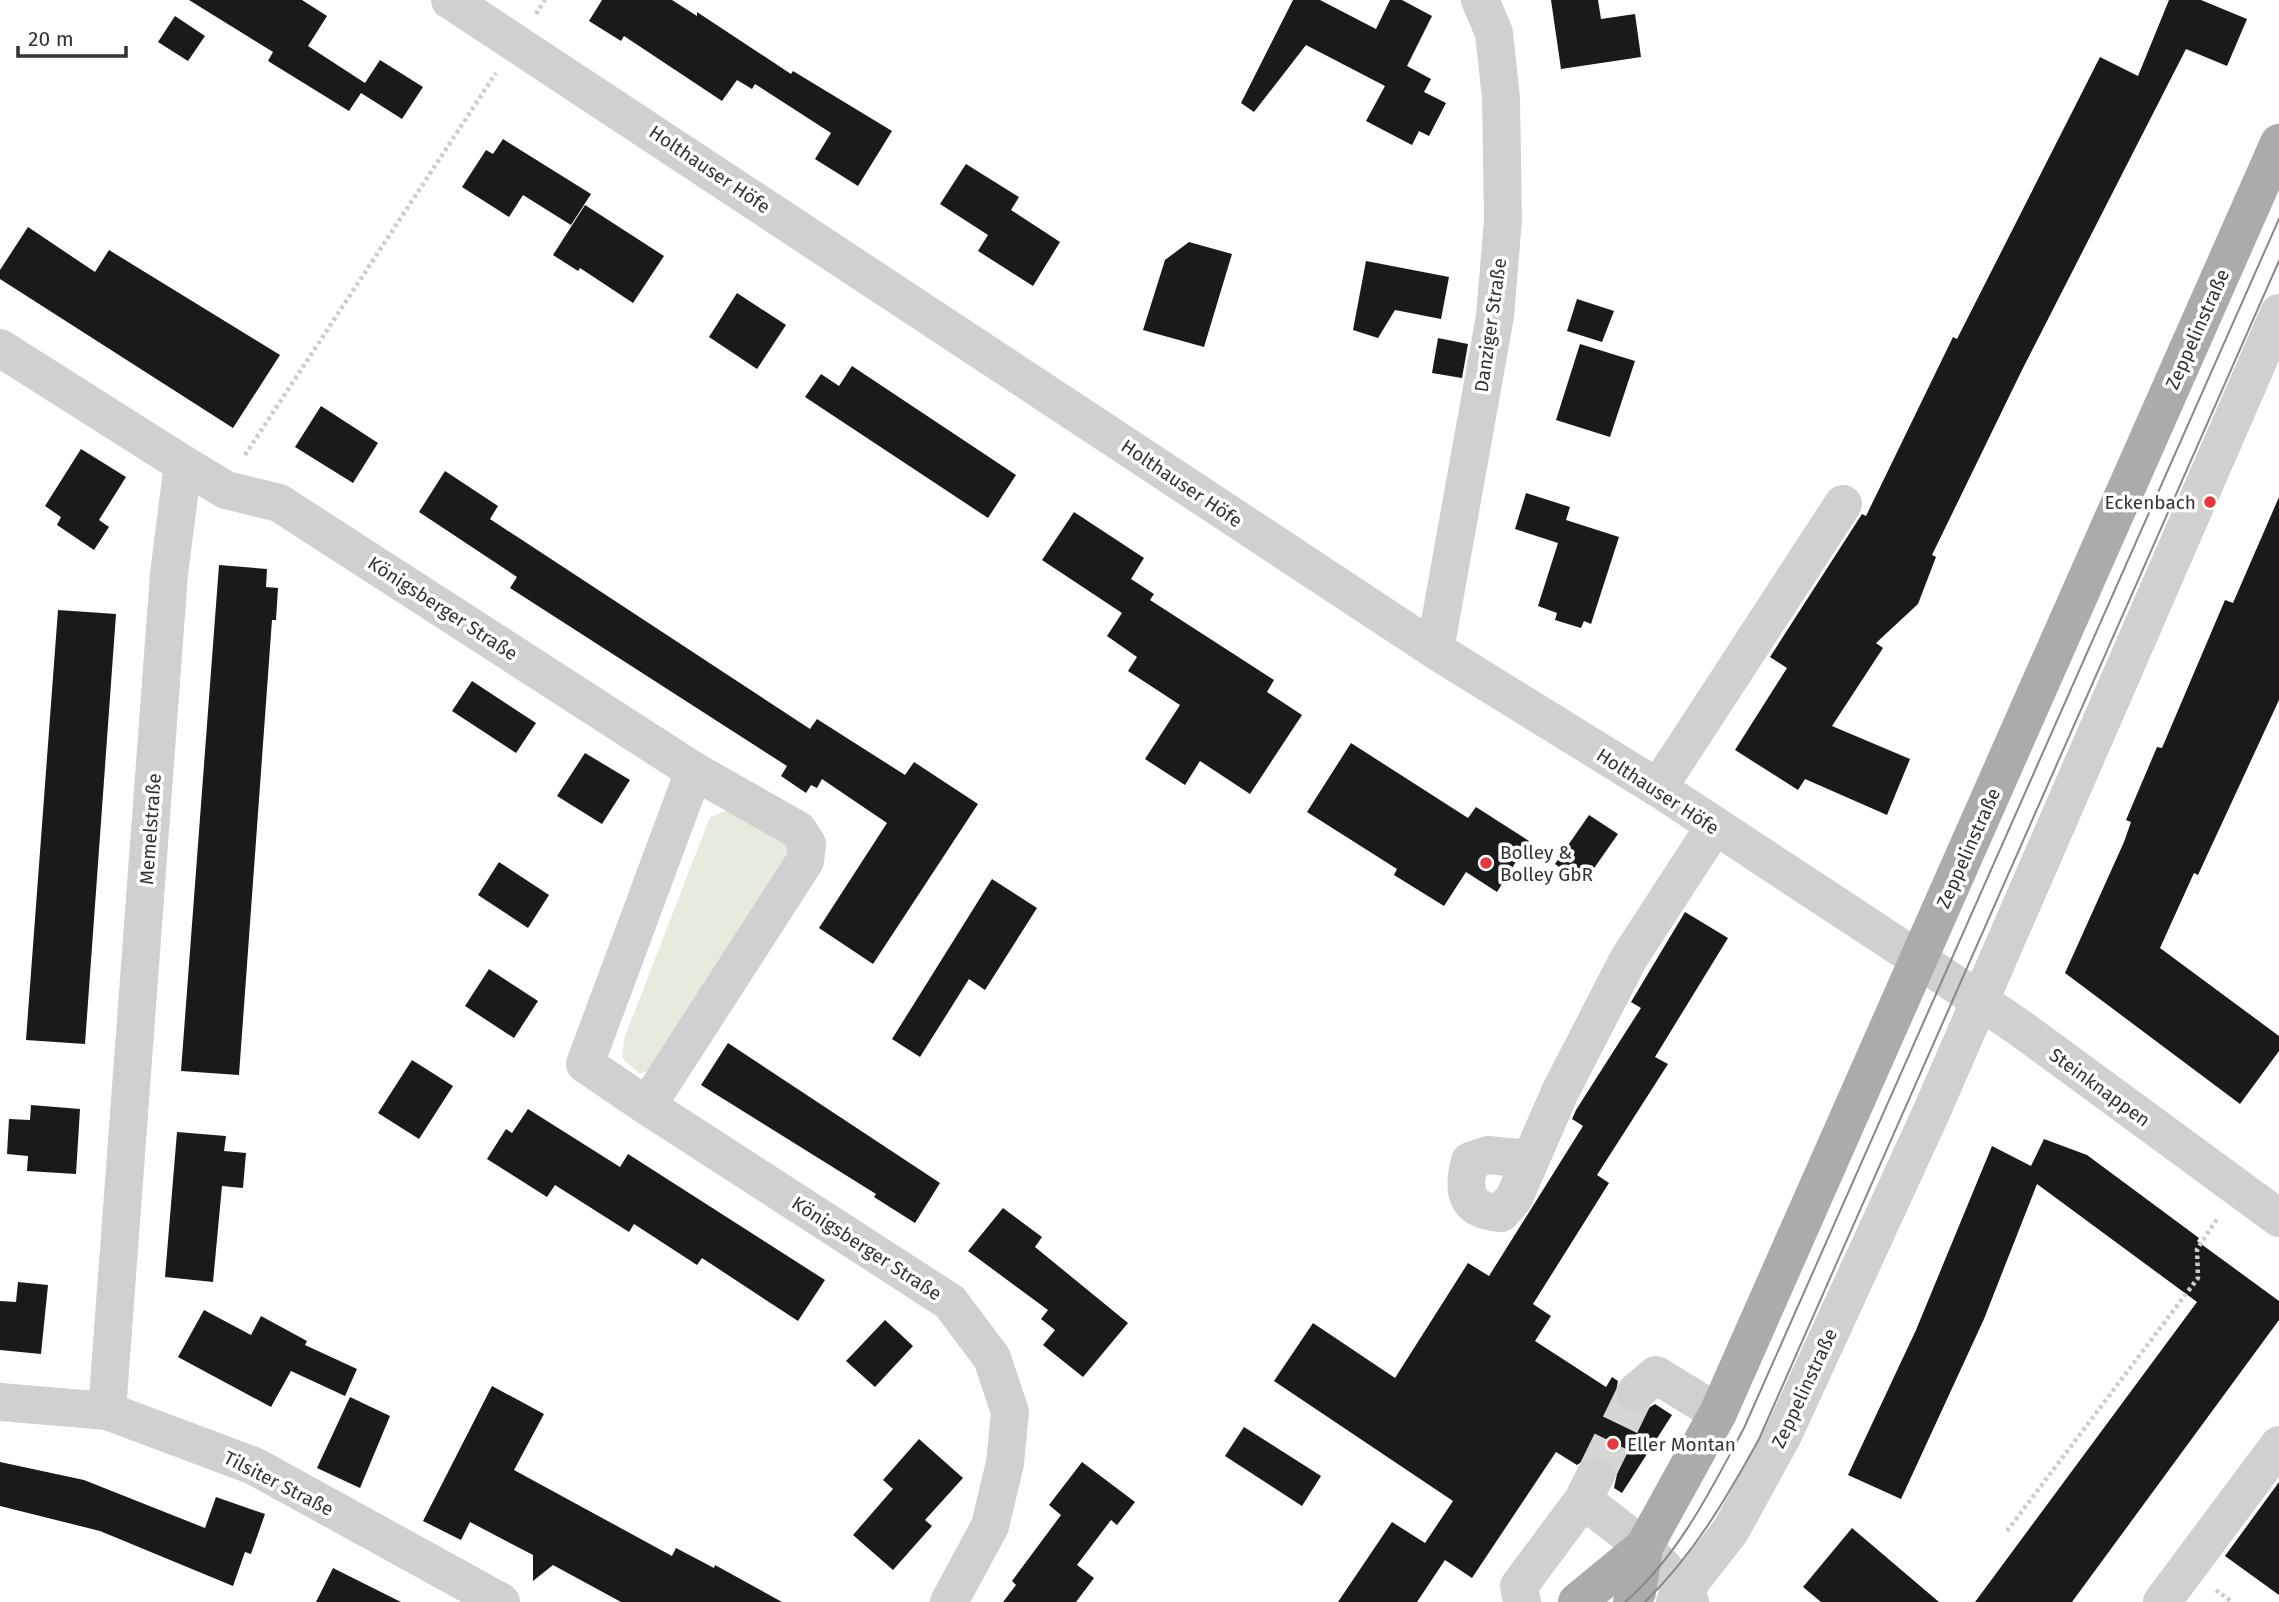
<svg xmlns="http://www.w3.org/2000/svg" width="2279" height="1602" font-family="'Fira Sans',sans-serif">
<style>
.green{fill:#e5ecde}
.building{fill:#1a1a1a}
.lines{fill:none;stroke-linecap:round;stroke-linejoin:round}
.minor-tunnel{stroke:#d6d6d6;stroke-width:38;stroke-dasharray:38 19;stroke-linecap:butt}
.path{stroke:#cdcdcd;stroke-width:4.5;stroke-dasharray:3.5 3.5;stroke-linecap:butt}
.minor{stroke:#d0d0d0;stroke-width:38}
.major{stroke:#ababab;stroke-width:38}
.tram{stroke:#888;stroke-width:2}
.poi-dot{fill:#e9353e;stroke:#fff;stroke-width:2.5}
.labels{text-anchor:middle;stroke-width:7;stroke-linejoin:round;paint-order:stroke}
.street-label{font-size:19px;fill:#333;stroke:#fff}
.poi-label{font-size:19px;fill:#333;stroke:#fff;text-anchor:start}
</style>
<rect width="100%" height="100%" fill="#fff"/>
<polygon class="green" points="736,807 789,843 790,867 660,1066 640,1074 622,1058 624,1039 710,817"/>
<g class="building">
<polygon points="189,0 302,0 327,16 308,46 365,83 380,60 423,87 402,119 361,93 349,111 268,61 273,52"/>
<polygon points="602,0 672,0 697,16 697,12 791,74 793,71 892,131 858,186 815,159 831,133 755,84 752,89 737,80 722,101 624,36 621,41 589,21"/>
<polygon points="1293,0 1320,0 1376,29 1390,0 1402,0 1432,16 1407,66 1431,79 1424,92 1446,103 1429,136 1419,131 1412,145 1366,121 1385,86 1306,45 1254,112 1241,103"/>
<polygon points="1551,0 1598,0 1601,19 1635,14 1641,57 1561,69"/>
<polygon points="2169,0 2201,0 2247,19 2227,66 2186,49 2022,370 1932,555 1936,557 1918,604 1876,643 1883,648 1832,726 1910,759 1887,815 1805,779 1798,790 1735,750 1787,668 1770,657 1862,514 1866,516 1953,337 1957,339 2100,57 2138,76"/>
<polygon points="175,16 205,36 188,61 158,42"/>
<polygon points="503,139 591,194 571,225 523,195 509,217 462,187 486,150 493,154"/>
<polygon points="966,164 1019,197 1011,210 1060,242 1033,286 978,251 988,235 940,204"/>
<polygon points="585,205 664,256 633,303 580,268 578,271 553,255"/>
<polygon points="28,227 95,272 109,250 280,355 233,428 0,279 0,270"/>
<polygon points="1189,242 1232,254 1204,347 1143,330 1165,260"/>
<polygon points="1366,261 1449,277 1441,319 1395,310 1378,338 1353,330"/>
<polygon points="737,293 786,325 757,369 709,337"/>
<polygon points="1577,299 1614,311 1602,342 1567,331"/>
<polygon points="1438,338 1468,344 1462,378 1432,373"/>
<polygon points="1580,344 1635,361 1610,437 1556,420"/>
<polygon points="852,366 1016,475 988,518 805,397 821,374 839,386"/>
<polygon points="321,406 378,443 353,483 295,447"/>
<polygon points="81,449 126,477 99,520 109,527 94,550 57,525 61,517 45,506"/>
<polygon points="445,471 498,506 490,519 810,729 817,719 905,775 914,762 978,804 873,964 819,928 887,823 822,779 817,788 811,785 806,793 781,776 787,766 510,588 517,577 419,512"/>
<polygon points="1526,493 1570,507 1566,520 1619,537 1591,624 1584,621 1581,628 1555,620 1557,613 1538,606 1558,543 1515,529"/>
<polygon points="2279,497 2279,700 2198,875 2194,873 2160,948 2279,1036 2279,1051 2240,1104 2065,973 2124,842 2131,822 2126,820 2157,747 2162,748 2225,600 2233,603"/>
<polygon points="1074,512 1144,558 1131,579 1154,594 1150,600 1274,680 1267,692 1302,715 1250,794 1200,761 1185,785 1145,759 1180,705 1128,671 1137,657 1107,636 1122,613 1042,560"/>
<polygon points="219,565 267,569 266,587 278,588 276,620 272,620 239,1075 181,1071"/>
<polygon points="58,610 116,614 85,1044 26,1040"/>
<polygon points="472,681 536,723 516,753 452,711"/>
<polygon points="1351,743 1468,818 1476,807 1529,841 1497,892 1466,872 1444,906 1394,875 1397,869 1307,812"/>
<polygon points="585,753 630,780 602,824 557,796"/>
<polygon points="1589,815 1618,834 1583,884 1555,864"/>
<polygon points="499,862 549,895 528,928 478,895"/>
<polygon points="992,879 1037,908 985,990 969,979 920,1057 892,1039"/>
<polygon points="1685,912 1728,938 1655,1057 1668,1064 1597,1175 1609,1183 1533,1304 1551,1316 1535,1341 1606,1387 1612,1377 1618,1381 1615,1397 1620,1407 1628,1412 1641,1413 1655,1404 1672,1415 1622,1493 1614,1488 1617,1474 1614,1465 1605,1457 1593,1454 1577,1465 1556,1452 1472,1578 1445,1560 1417,1602 1338,1602 1392,1522 1425,1543 1453,1501 1274,1381 1313,1323 1395,1378 1468,1263 1489,1276 1583,1126 1572,1119 1576,1110 1641,1008 1631,1002"/>
<polygon points="489,969 538,1001 514,1038 465,1006"/>
<polygon points="728,1043 940,1183 915,1223 874,1197 876,1194 701,1085"/>
<polygon points="412,1060 453,1086 419,1139 378,1113"/>
<polygon points="31,1105 80,1109 76,1174 27,1171 28,1156 7,1154 9,1119 30,1120"/>
<polygon points="528,1109 620,1167 628,1154 825,1280 798,1321 702,1258 697,1265 634,1224 629,1232 555,1185 547,1197 487,1159 506,1129 512,1133"/>
<polygon points="177,1132 226,1136 224,1151 246,1153 243,1188 222,1186 213,1282 165,1277"/>
<polygon points="2044,1139 2087,1155 2199,1238 2197,1241 2279,1301 2279,1320 2072,1602 1975,1602 2197,1302 2037,1184 1984,1319 1901,1499 1848,1475 1916,1330 1992,1146 2031,1166"/>
<polygon points="1003,1208 1042,1237 1035,1247 1128,1323 1083,1377 1043,1345 1055,1330 1041,1319 1048,1310 968,1251"/>
<polygon points="18,1282 48,1285 41,1354 0,1350 0,1301 16,1302"/>
<polygon points="204,1310 251,1335 261,1316 307,1341 305,1345 357,1369 345,1396 291,1371 271,1407 178,1357"/>
<polygon points="885,1320 913,1346 875,1387 846,1361"/>
<polygon points="492,1386 544,1414 514,1470 672,1556 676,1548 714,1568 715,1565 782,1602 621,1602 553,1565 533,1581 533,1555 470,1522 461,1540 423,1521"/>
<polygon points="350,1397 390,1416 360,1488 317,1468"/>
<polygon points="1244,1427 1321,1476 1302,1506 1225,1456"/>
<polygon points="919,1439 963,1478 925,1520 932,1526 893,1570 853,1535 893,1489 883,1480"/>
<polygon points="0,1462 84,1480 205,1528 216,1497 265,1514 251,1554 245,1552 233,1586 100,1531 0,1506"/>
<polygon points="1082,1462 1135,1502 1117,1525 1111,1520 1077,1565 1094,1578 1076,1602 1003,1602 1016,1585 1012,1581 1061,1515 1049,1505"/>
<polygon points="2279,1482 2279,1595 2225,1556"/>
<polygon points="1852,1528 1939,1602 1821,1602 1803,1587"/>
<polygon points="333,1568 401,1602 316,1602"/>
</g>
<g class="lines">
<polyline class="minor-tunnel" points="1595,1476 1636,1392"/>
<g class="path">
<polyline points="536,14 545,0"/>
<polyline points="245,455 496,73"/>
<polyline points="2007,1531 2198,1278 2197,1249 2217,1219"/>
<polyline points="2216,1590 2232,1602"/>
</g>
<g class="minor">
<polyline points="450,0 1435,650 1658,788 1918,959 2020,1028 2279,1218"/>
<polyline points="0,348 183,464 169,574 107,1411"/>
<polyline points="183,464 226,490 279,503 694,771 798,830 807,844 805,861 647,1106 950,1302 992,1358 1010,1412 1005,1463 990,1526 949,1602"/>
<polyline points="1435,650 1495,316 1503,220 1501,98 1494,33 1480,0"/>
<polyline points="1658,788 1843,504"/>
<polyline points="647,1106 585,1064 694,771"/>
<path d="M1531 1159 1488 1155 1470 1161C1462 1191 1465 1211 1501 1213L1514 1198 1560 1092 1629 958 1714 827"/>
<polyline points="1636,1392 1656,1375 1718,1413"/>
<polyline points="0,1402 107,1411 254,1466 501,1602"/>
<path d="M1595 1476 1583 1500C1623 1531 1663 1558 1690 1602"/>
<polyline points="1522,1602 1519,1586 1583,1500"/>
<polyline points="1675,1602 1731,1530 1783,1435 1931,1113 2279,313"/>
<polyline points="2162,1602 2279,1445"/>
</g>
<g class="major">
<polyline points="1577,1602 1644,1547"/>
<polyline points="1632,1602 1637,1592 1644,1547 1718,1413 2279,143"/>
</g>
<g class="tram">
<path d="M1625 1602C1679 1555 1711 1490 1744 1428L2279 219"/>
<path d="M1645 1602C1694 1554 1726 1499 1759 1439L2279 261"/>
</g>
</g>
<g class="poi-dot">
<circle cx="2210" cy="502" r="7"/>
<circle cx="1486" cy="863" r="7"/>
<circle cx="1613" cy="1444" r="7"/>
</g>
<g class="labels">
<g class="street-label">
<text transform="translate(710 169) rotate(34)" y="7">Holthauser Höfe</text>
<text transform="translate(1490 325) rotate(-82)" y="7">Danziger Straße</text>
<text transform="translate(2197 329) rotate(-66)" y="7">Zeppelinstraße</text>
<text transform="translate(1182 483) rotate(34)" y="7">Holthauser Höfe</text>
<text transform="translate(443 608) rotate(33)" y="7">Königsberger Straße</text>
<text transform="translate(1658 791) rotate(33)" y="7">Holthauser Höfe</text>
<text transform="translate(150 829) rotate(-86)" y="7">Memelstraße</text>
<text transform="translate(1968 848) rotate(-66)" y="7">Zeppelinstraße</text>
<text transform="translate(2100 1087) rotate(36)" y="7">Steinknappen</text>
<text transform="translate(867 1248) rotate(33)" y="7">Königsberger Straße</text>
<text transform="translate(1804 1388) rotate(-65)" y="7">Zeppelinstraße</text>
<text transform="translate(279 1483) rotate(27)" y="7">Tilsiter Straße</text>
</g>
<g class="poi-label">
<text x="2196" y="509" text-anchor="end">Eckenbach</text>
<text x="1500" y="859">Bolley &amp;<tspan x="1500" dy="22">Bolley GbR</tspan></text>
<text x="1627" y="1451">Eller Montan</text>
</g>
</g>
<path d="M18 46v10h108v-10" fill="none" stroke="#333333" stroke-width="3.5"/>
<text x="28" y="46" font-size="21" fill="#333333" stroke="#ffffff" stroke-width="5" paint-order="stroke">20 m</text>
</svg>
